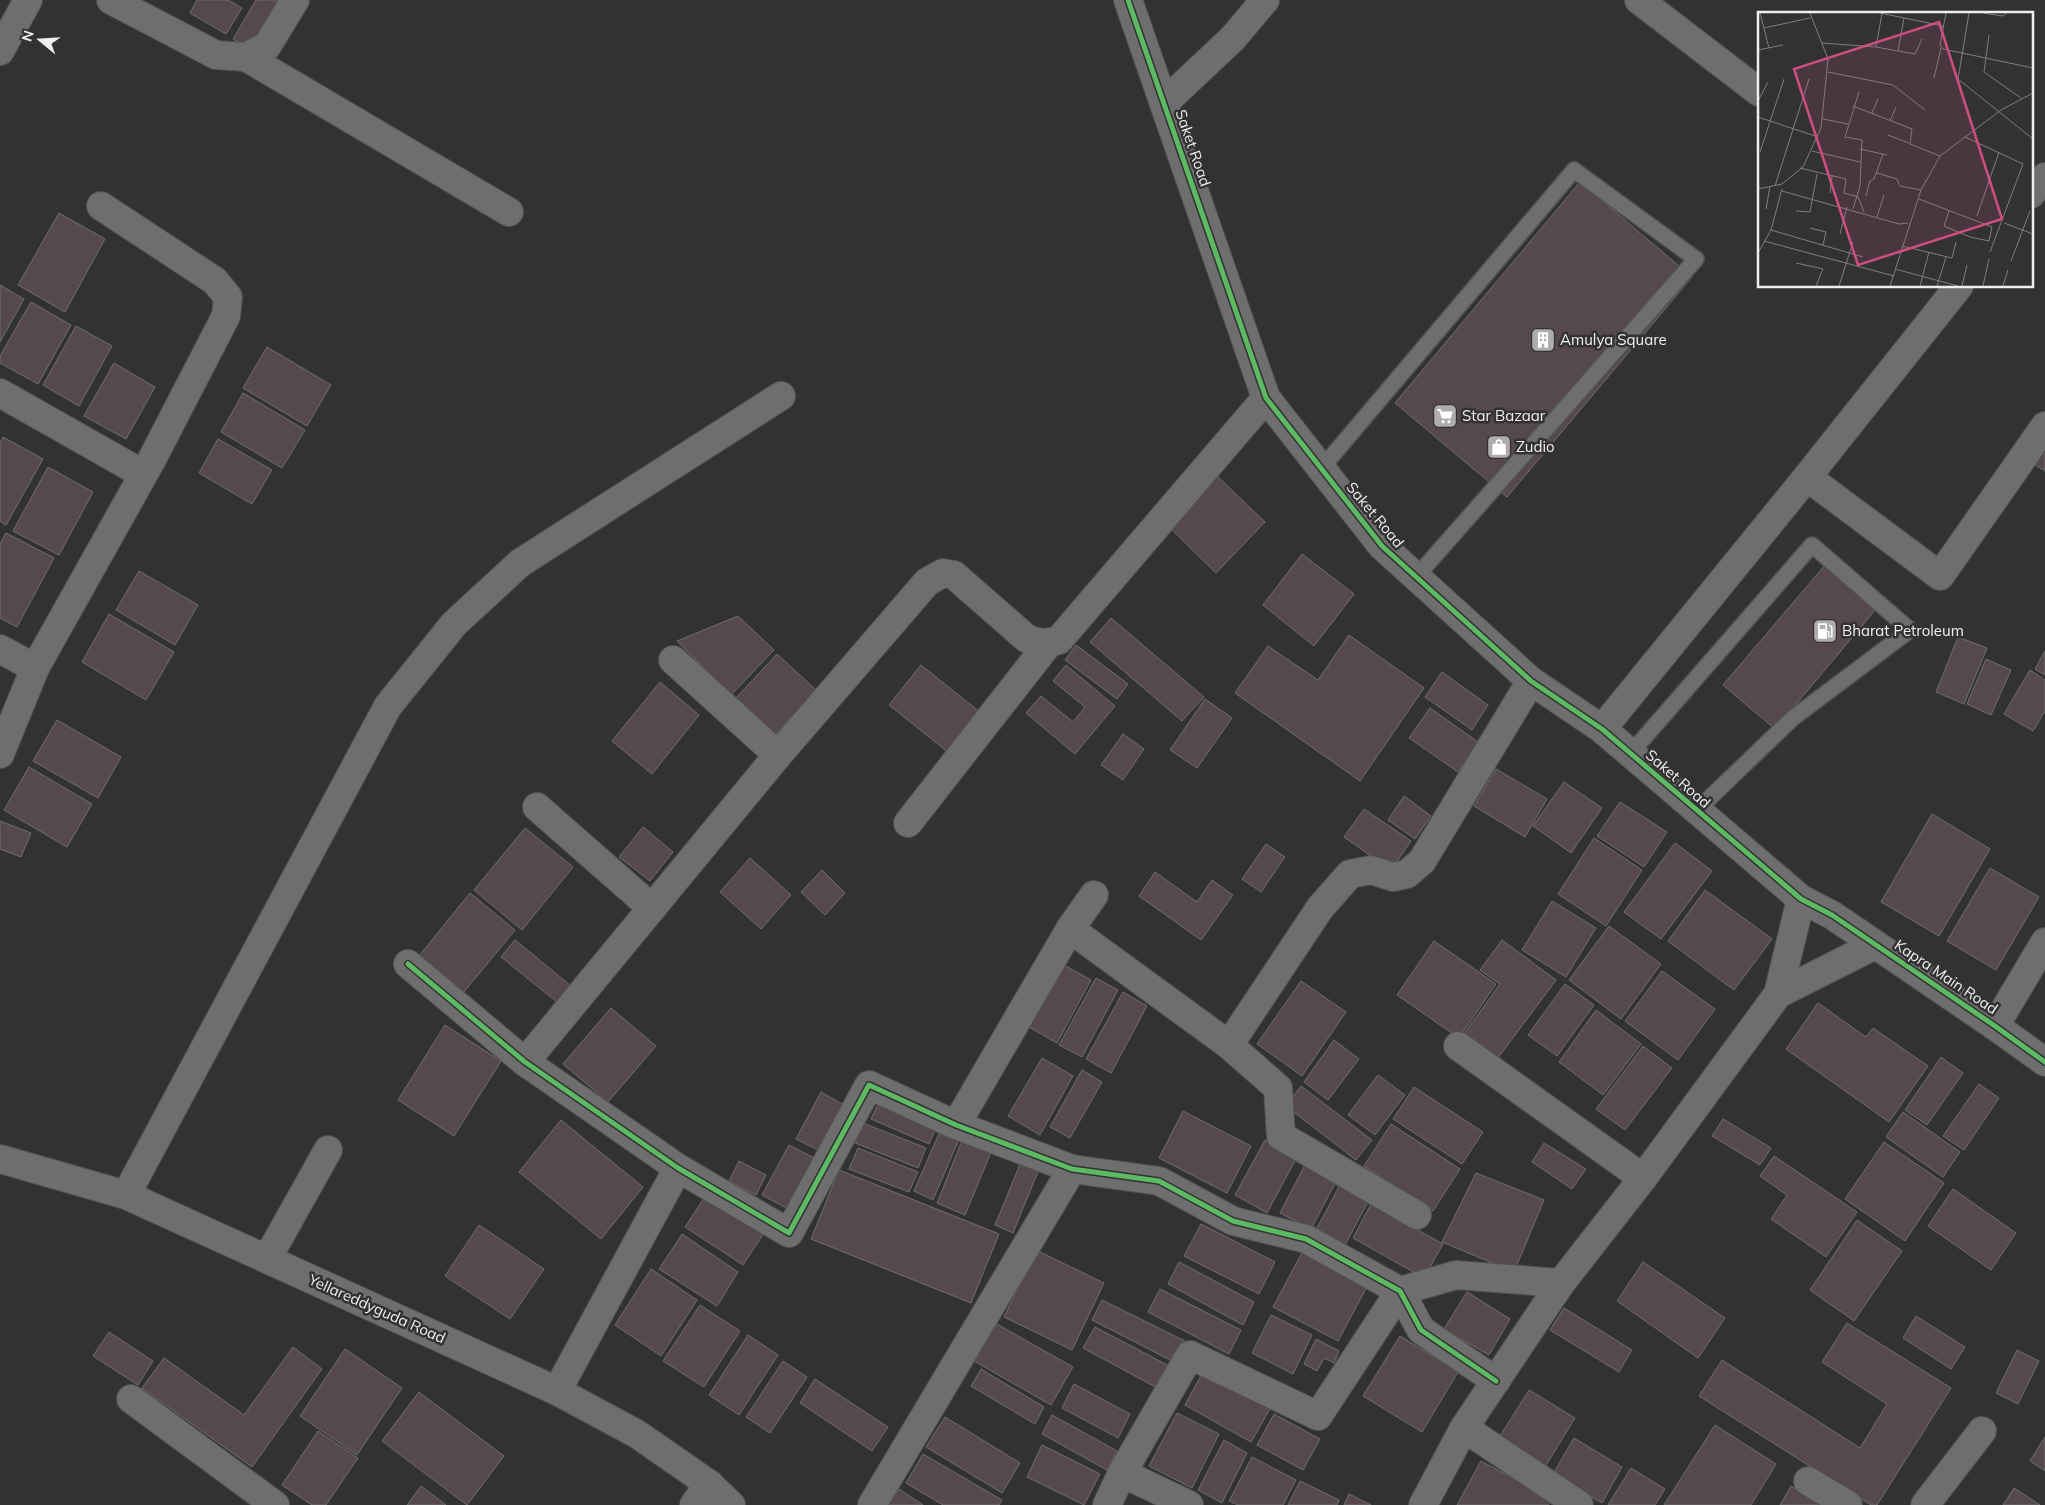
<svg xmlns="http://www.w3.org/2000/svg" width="2045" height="1505" font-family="Mulish,sans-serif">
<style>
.building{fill:#55494b;stroke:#706e6e}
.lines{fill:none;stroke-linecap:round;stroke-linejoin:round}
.lane-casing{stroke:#525152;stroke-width:18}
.street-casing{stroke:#525152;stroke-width:30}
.secondary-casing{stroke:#525152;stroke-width:30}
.lane{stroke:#6f6e6e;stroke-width:15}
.street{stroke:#6f6e6e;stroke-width:28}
.secondary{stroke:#6f6e6f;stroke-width:28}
.cycleway-casing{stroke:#343133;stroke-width:8}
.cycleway{stroke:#5cba63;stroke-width:5}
.labels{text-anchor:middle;stroke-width:5;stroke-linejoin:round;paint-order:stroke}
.street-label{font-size:15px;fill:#f0eef0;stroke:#343133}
.poi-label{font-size:15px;fill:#f0eef0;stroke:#343133;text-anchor:start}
.inset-road{fill:none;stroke:#7f7d7f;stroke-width:1}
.view{fill:#ce4e80;fill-opacity:0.15;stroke:#ce4e80;stroke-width:2.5}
.inset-edge{fill:none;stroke:#f0eef0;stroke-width:2.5}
</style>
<rect width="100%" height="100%" fill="#333233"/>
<g class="building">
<polygon points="197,0 228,0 242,8 226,34 190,13"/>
<polygon points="256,0 285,0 255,52 233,39"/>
<polygon points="1580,182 1692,277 1507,497 1395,403"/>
<polygon points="59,213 105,239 65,312 18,285"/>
<polygon points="0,285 24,299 0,342"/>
<polygon points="31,302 71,325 38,384 0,363 0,356"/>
<polygon points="76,326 112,346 79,406 43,385"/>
<polygon points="267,347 331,385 307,426 243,388"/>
<polygon points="114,363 155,387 126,439 84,416"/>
<polygon points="243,393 305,430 282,468 221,432"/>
<polygon points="3,437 43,459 6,525 0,521 0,443"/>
<polygon points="218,439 272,470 252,504 199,473"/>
<polygon points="2045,448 2045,471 2035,465"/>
<polygon points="48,467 93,492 59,555 13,531"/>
<polygon points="1215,474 1265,522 1216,573 1167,525"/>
<polygon points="6,533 54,558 17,627 0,618 0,544"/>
<polygon points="1302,554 1354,594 1314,646 1263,605"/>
<polygon points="1826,564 1877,608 1775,729 1723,685"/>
<polygon points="139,571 198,605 175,645 116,610"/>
<polygon points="109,614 174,652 146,700 82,662"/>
<polygon points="738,616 774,650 731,695 677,641"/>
<polygon points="1111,618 1204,697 1182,721 1090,642"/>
<polygon points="1349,635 1424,688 1360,781 1235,693 1268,646 1318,680"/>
<polygon points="1958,637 1987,648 1964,704 1936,692"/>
<polygon points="1076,645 1128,684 1117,699 1065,660"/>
<polygon points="2045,651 2045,675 2035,669"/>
<polygon points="777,654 816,690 775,735 735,699"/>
<polygon points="1986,659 2011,670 1991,715 1967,704"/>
<polygon points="921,665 986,717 954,757 889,705"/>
<polygon points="1066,665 1115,706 1075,754 1026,713 1041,696 1073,722 1085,707 1053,681"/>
<polygon points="2030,670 2045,680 2045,711 2033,731 2004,714"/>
<polygon points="1442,672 1488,705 1472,730 1425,697"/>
<polygon points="660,682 699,715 652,774 612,741"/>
<polygon points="1205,699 1232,718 1197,768 1170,750"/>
<polygon points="1430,708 1478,742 1458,772 1409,738"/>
<polygon points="57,720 121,757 98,798 33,761"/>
<polygon points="1123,734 1144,749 1123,780 1101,765"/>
<polygon points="29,767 92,804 67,847 4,810"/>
<polygon points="1496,769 1547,799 1525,837 1474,806"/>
<polygon points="1564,782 1602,808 1571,853 1533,826"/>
<polygon points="1404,796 1431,816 1415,839 1388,820"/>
<polygon points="1620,802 1667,832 1644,867 1597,836"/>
<polygon points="1364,809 1411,841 1391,870 1344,837"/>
<polygon points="1932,814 1990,849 1939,936 1881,902"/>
<polygon points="0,821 31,833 21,857 0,849"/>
<polygon points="643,827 673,852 650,881 619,857"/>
<polygon points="525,828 573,867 522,930 474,890"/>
<polygon points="1594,838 1642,870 1606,926 1558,894"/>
<polygon points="1675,843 1712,871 1661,939 1624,912"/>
<polygon points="1266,844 1285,857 1261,892 1242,879"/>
<polygon points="750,858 791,895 761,929 720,892"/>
<polygon points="1990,868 2039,897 1996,970 1947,941"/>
<polygon points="822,870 845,893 825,915 801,892"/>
<polygon points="1155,872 1197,902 1212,880 1233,895 1201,940 1139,896"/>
<polygon points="1705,890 1772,939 1734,990 1668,941"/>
<polygon points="470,893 515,930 464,992 419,956"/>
<polygon points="1552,901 1596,928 1566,977 1522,950"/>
<polygon points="1609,926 1661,964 1621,1019 1569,980"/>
<polygon points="515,940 570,985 557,1002 501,957"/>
<polygon points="1502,940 1556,980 1495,1062 1461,1038 1500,984 1480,970"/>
<polygon points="1434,941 1496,984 1459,1038 1397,995"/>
<polygon points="1064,965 1091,980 1057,1043 1029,1027"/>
<polygon points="1662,971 1715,1009 1678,1060 1625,1021"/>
<polygon points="1096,978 1118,990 1082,1057 1059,1045"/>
<polygon points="1301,981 1346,1012 1302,1076 1257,1044"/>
<polygon points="1565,984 1594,1005 1557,1056 1528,1035"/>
<polygon points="1123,992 1147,1006 1111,1073 1086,1059"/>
<polygon points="1818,1003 1866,1037 1873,1028 1928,1066 1889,1122 1786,1049"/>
<polygon points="611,1008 656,1046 608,1102 563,1064"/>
<polygon points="1596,1010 1641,1044 1603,1095 1559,1062"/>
<polygon points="445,1025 501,1061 454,1136 398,1100"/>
<polygon points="1334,1040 1359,1059 1328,1100 1304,1082"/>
<polygon points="1643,1046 1672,1068 1625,1130 1596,1109"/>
<polygon points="1941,1057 1963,1073 1927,1125 1905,1110"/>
<polygon points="1042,1058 1073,1076 1040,1135 1008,1116"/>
<polygon points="1082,1070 1102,1082 1070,1138 1050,1127"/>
<polygon points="1378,1075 1405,1095 1375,1135 1348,1115"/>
<polygon points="1979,1084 1999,1098 1964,1150 1943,1136"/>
<polygon points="1301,1086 1372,1140 1356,1160 1286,1106"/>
<polygon points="1414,1087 1483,1132 1462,1164 1393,1119"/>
<polygon points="821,1092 844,1105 820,1151 796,1139"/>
<polygon points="880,1100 937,1125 929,1144 871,1119"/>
<polygon points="1183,1111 1251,1146 1227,1193 1159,1158"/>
<polygon points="1903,1112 1960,1152 1943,1177 1886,1137"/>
<polygon points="1723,1119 1771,1148 1760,1165 1712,1136"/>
<polygon points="561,1120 643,1187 601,1239 519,1172"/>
<polygon points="863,1123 926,1148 918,1168 855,1143"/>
<polygon points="1391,1124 1460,1169 1433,1211 1364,1166"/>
<polygon points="941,1129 960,1137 933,1200 914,1191"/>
<polygon points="963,1138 992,1150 965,1215 937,1203"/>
<polygon points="1265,1140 1297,1157 1267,1213 1235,1195"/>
<polygon points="1884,1142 1944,1183 1905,1241 1845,1199"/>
<polygon points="1544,1143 1586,1169 1572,1189 1532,1162"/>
<polygon points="789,1145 816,1159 790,1210 762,1195"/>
<polygon points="858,1148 918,1172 909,1192 849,1169"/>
<polygon points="1774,1156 1857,1212 1826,1257 1771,1219 1787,1195 1760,1176"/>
<polygon points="1308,1159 1339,1176 1311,1229 1280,1213"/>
<polygon points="739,1161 766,1175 756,1195 729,1181"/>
<polygon points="1021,1162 1039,1169 1013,1233 995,1225"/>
<polygon points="839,1170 999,1234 971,1303 811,1239"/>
<polygon points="1476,1173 1544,1200 1514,1272 1442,1242"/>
<polygon points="1342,1181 1371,1196 1345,1245 1316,1230"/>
<polygon points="1953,1189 2016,1233 1991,1270 1928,1226"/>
<polygon points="706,1195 764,1233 743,1265 685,1227"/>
<polygon points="1371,1204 1443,1244 1424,1278 1353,1238"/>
<polygon points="1857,1220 1902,1251 1854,1321 1810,1290"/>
<polygon points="1201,1224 1275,1262 1259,1294 1184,1256"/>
<polygon points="479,1225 544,1269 510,1319 445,1276"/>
<polygon points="682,1234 738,1272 717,1306 659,1269"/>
<polygon points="1305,1247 1370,1281 1338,1341 1273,1307"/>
<polygon points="1036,1250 1104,1283 1072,1350 1004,1317"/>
<polygon points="1179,1262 1254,1302 1243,1325 1168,1284"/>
<polygon points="1643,1262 1725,1318 1698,1358 1617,1301"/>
<polygon points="651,1269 697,1300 661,1356 615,1325"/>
<polygon points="1160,1289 1241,1330 1229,1354 1148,1312"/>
<polygon points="1467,1292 1510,1319 1489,1355 1444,1329"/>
<polygon points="1102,1300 1185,1341 1174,1362 1092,1320"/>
<polygon points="700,1305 740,1331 704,1387 663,1361"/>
<polygon points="1564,1308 1632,1350 1619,1372 1550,1330"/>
<polygon points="1271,1315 1312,1335 1293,1374 1252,1353"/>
<polygon points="1916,1316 1965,1347 1951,1369 1903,1338"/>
<polygon points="995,1323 1073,1367 1051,1405 974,1361"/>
<polygon points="1847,1323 1951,1388 1877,1505 1871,1505 1699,1396 1722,1360 1860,1448 1887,1404 1822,1362"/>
<polygon points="1095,1327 1173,1368 1161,1390 1083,1348"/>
<polygon points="109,1332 153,1361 138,1385 93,1356"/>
<polygon points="748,1335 778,1355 739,1415 709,1395"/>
<polygon points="1400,1336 1458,1372 1422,1432 1363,1396"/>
<polygon points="1316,1339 1339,1351 1334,1363 1324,1358 1317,1371 1304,1364"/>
<polygon points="293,1347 322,1369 252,1467 142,1388 164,1358 244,1415"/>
<polygon points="345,1349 402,1388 357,1455 300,1416"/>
<polygon points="2017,1350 2039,1361 2018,1404 1996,1393"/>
<polygon points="783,1361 807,1377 770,1433 746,1417"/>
<polygon points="981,1369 1044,1407 1035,1424 971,1386"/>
<polygon points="1203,1372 1270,1409 1251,1442 1185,1405"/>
<polygon points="815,1379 888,1427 872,1451 800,1403"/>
<polygon points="1074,1384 1130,1414 1118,1438 1062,1408"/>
<polygon points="1529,1390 1575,1418 1543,1470 1497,1441"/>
<polygon points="419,1392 504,1456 467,1505 382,1441"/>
<polygon points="1177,1413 1219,1434 1192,1488 1149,1466"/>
<polygon points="1274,1414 1320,1439 1303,1470 1257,1445"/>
<polygon points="1052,1415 1117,1451 1107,1470 1042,1434"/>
<polygon points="945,1417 1020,1463 1002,1493 926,1447"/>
<polygon points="1715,1425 1776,1464 1751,1505 1664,1505"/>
<polygon points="318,1431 358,1458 326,1505 312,1505 282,1485"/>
<polygon points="2045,1437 2045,1471 2030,1461"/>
<polygon points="1574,1438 1622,1467 1602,1503 1553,1474"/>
<polygon points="1224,1440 1247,1453 1222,1503 1198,1490"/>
<polygon points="1042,1445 1100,1474 1084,1505 1027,1477"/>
<polygon points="923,1454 1002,1500 999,1505 943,1505 906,1483"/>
<polygon points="1252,1457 1296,1480 1283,1505 1238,1505 1229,1501"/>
<polygon points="1481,1461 1552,1499 1548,1505 1457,1505"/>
<polygon points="1631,1468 1665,1489 1655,1505 1608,1505"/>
<polygon points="1300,1481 1339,1500 1337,1505 1288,1505"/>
<polygon points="421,1486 446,1505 407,1505"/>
<polygon points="1791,1486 1821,1505 1780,1505"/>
<polygon points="2014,1488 2040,1505 2003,1505"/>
<polygon points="899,1489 923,1505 888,1505"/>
<polygon points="1349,1494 1371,1505 1344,1505"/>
</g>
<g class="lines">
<defs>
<g id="lane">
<polyline points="1321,469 1574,170 1696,259 1416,577"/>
<polyline points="1630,754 1812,545 1910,630 1793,718 1696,811"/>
</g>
<g id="street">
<polyline points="111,0 216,55 246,57 267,46 295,0"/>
<polyline points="1639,0 1759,92"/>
<polyline points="0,51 28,0"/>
<polyline points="246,57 509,212"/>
<polyline points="1164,103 1233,38 1265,0"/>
<polyline points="2031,194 2045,177"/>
<polyline points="0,393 143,474"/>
<polyline points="1807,477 1940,576 2045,426"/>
<polyline points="0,649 35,668"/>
<polyline points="673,660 778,755"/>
<polyline points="1602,729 1807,477 1959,286"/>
<polyline points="0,754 35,668 151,461 226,316 228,297 215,281 101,206"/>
<polyline points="537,807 652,908"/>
<polyline points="908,823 1048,644"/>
<polyline points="1070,929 1229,1045 1278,1088 1281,1136 1417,1215"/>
<polyline points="408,964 525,1062 678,1168 789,1233 869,1085 956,1125 1072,1169 1159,1181 1233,1221 1306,1239 1400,1291 1421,1330 1496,1381"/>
<polyline points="1778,994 1875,945"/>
<polyline points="1995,1026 2045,942"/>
<polyline points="1229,1045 1320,908 1350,874 1371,870 1393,877 1407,874 1422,861 1531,681"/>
<polyline points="1458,1046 1643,1178"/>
<path d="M525 1062 778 755 927 582 943 573 954 575 1026 638C1038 644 1046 644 1059 640L1266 398"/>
<polyline points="956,1125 1070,929 1094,895"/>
<polyline points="126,1195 388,706 454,624 520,563 781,396"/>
<polyline points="267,1259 328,1150"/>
<polyline points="557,1391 678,1168"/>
<polyline points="131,1399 275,1505"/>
<polyline points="1464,1428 1579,1505"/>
<polyline points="1122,1473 1189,1505"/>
<polyline points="1808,1481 1848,1505"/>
<polyline points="694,1505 709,1484"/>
<polyline points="872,1505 1072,1169"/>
<polyline points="1107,1505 1122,1473 1190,1355 1318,1416 1400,1291 1456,1275 1561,1283"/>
<polyline points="1423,1505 1464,1428 1561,1283 1643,1178 1778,994 1801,899"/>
<polyline points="1925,1505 1982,1431"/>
</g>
<g id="secondary">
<polyline points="1128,0 1266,398 1382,546 1531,681 1602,729 1801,899 1832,915 1995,1026 2045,1062"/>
<polyline points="0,1159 126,1195 557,1391 637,1434 709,1484 731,1505"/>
</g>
</defs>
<use href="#lane" class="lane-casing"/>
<use href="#street" class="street-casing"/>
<use href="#secondary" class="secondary-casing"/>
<use href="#lane" class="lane"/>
<use href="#street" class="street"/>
<use href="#secondary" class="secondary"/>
<defs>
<g id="cycleway">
<polyline points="1128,0 1266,398 1382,546 1531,681 1602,729 1801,899 1832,915 1995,1026 2045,1062"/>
<polyline points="408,964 525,1062 678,1168 789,1233 869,1085 956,1125 1072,1169 1159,1181 1233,1221 1306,1239 1400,1291 1421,1330 1496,1381"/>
</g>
</defs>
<use href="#cycleway" class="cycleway-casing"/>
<use href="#cycleway" class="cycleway"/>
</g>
<defs>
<symbol id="building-square" viewBox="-11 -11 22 22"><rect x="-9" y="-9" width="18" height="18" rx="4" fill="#aeacae" stroke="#343133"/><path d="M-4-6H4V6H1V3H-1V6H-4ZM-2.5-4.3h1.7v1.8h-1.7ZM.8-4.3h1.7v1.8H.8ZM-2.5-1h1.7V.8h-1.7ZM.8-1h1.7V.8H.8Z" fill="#fff"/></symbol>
<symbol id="supermarket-square" viewBox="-11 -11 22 22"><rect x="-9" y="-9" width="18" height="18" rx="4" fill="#aeacae" stroke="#343133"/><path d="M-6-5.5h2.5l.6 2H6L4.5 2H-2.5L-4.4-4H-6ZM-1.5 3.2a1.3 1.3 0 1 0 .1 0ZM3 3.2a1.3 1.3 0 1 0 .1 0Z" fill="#fff"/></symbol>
<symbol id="shop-square" viewBox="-11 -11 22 22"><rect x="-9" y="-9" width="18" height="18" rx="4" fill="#aeacae" stroke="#343133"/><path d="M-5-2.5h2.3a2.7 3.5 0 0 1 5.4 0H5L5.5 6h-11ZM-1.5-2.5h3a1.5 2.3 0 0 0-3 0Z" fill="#fff"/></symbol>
<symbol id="fuel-square" viewBox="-11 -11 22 22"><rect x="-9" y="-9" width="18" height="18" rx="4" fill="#aeacae" stroke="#343133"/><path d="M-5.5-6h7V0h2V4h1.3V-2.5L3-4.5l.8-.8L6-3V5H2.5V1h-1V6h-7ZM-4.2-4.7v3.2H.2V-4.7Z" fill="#fff"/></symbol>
</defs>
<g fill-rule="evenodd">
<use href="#building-square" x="1529" y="326" width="28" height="28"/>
<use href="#supermarket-square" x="1431" y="402" width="28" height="28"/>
<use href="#shop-square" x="1485" y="433" width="28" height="28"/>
<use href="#fuel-square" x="1811" y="617" width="28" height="28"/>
</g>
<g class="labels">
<g class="street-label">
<text transform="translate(1193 148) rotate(71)" y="5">Saket Road</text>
<text transform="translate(1375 515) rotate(50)" y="5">Saket Road</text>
<text transform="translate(1678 779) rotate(41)" y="5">Saket Road</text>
<text transform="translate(1946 977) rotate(34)" y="5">Kapra Main Road</text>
<text transform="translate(377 1309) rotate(24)" y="5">Yellareddyguda Road</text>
</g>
<g class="poi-label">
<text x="1560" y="345">Amulya Square</text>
<text x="1462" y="421">Star Bazaar</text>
<text x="1516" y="452">Zudio</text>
<text x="1842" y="636">Bharat Petroleum</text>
</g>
</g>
<g transform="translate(1758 12)">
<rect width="275" height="275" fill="#333233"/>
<path class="inset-road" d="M2 1 11 36M122 1 185 14M188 1 182 33 185 37 275 56M211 1 200 67 275 127M225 1 245 4 248 1M6 16 52 6M231 23 226 60 263 86M64 31 118 35 157 42 164 27M118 35 124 1M0 38 25 33M140 39 146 6M70 60 135 73 167 98M176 66 183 36M0 89 10 70M95 94 154 117 152 132 182 144M114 101 120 87M0 105 60 125M65 107 90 112M132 109 138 95M130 123 151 131M207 125 265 152 232 240M102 137 129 143M54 139 102 150M2 140 26 67M42 156 88 167 86 181 100 185 106 200M119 161 139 167 142 174 163 178M17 174 51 67M0 177 24 172 45 155 63 116 70 47 52 1M24 179 141 212 150 211M72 181 74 164M108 184 112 169 116 167 125 142M161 187 234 215 231 229 212 225 186 214 191 199M8 197 12 174M95 197 102 174 104 128 87 125 101 80M38 199 52 200 59 162M219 204 241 140M119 205 126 183M246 211 275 222M52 216 68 220 65 233M13 218 105 245M82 222 89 195M6 229 136 264M144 234 194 246 198 230M0 241 13 218 24 177M253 249 272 199M38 251 65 257 58 274M137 257 200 274M81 274 95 230M132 274 163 178 182 144 243 98 275 81M162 274 171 240M179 274 188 245M204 274 209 253M225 274 231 247M245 274 250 258"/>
<path class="view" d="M181 10 244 207 100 253 36 57Z"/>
<rect width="275" height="275" class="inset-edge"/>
</g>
<g transform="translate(40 40) rotate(288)" stroke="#343133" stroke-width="4" paint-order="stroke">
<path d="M0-4L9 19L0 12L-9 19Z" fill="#f0eef0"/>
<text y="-8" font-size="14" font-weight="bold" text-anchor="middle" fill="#f0eef0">N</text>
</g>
</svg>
